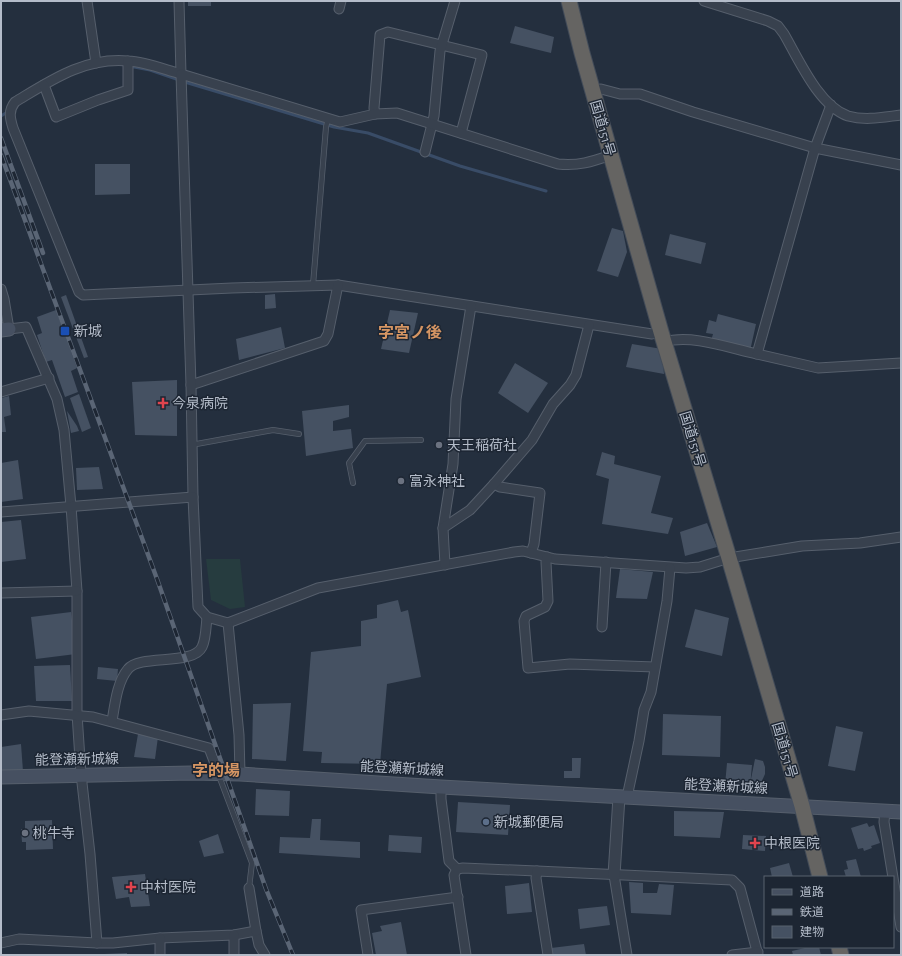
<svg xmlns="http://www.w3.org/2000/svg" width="902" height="956" font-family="'Alegreya Sans','Noto Sans JP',sans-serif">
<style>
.green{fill:#263c3f}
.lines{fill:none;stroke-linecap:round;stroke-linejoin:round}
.stream{stroke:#394c67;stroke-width:3}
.building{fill:#455162}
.service-casing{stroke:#565f6c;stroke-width:6}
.minor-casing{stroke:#565f6c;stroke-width:11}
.tertiary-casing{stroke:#565f6c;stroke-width:13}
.secondary-casing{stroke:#565f6c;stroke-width:15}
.trunk-casing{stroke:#434c59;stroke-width:17}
.service{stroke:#38414e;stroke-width:4.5}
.minor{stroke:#38414e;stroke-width:9}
.tertiary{stroke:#38414e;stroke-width:11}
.secondary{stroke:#465061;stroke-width:13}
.trunk{stroke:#656462;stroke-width:15}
.rail-casing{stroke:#5a6575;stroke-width:4.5}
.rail{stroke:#1d2633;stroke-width:3;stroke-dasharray:9;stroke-linecap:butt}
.transit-dot{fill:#1a4fb4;stroke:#1d2633;stroke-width:1.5}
.health-dot{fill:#e0444e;stroke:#1d2633;stroke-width:1.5}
.worship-dot{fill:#6b7280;stroke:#1d2633;stroke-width:1.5}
.service-dot{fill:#5c6f8a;stroke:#1d2633;stroke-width:1.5}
.labels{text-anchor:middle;stroke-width:3;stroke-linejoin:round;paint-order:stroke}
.street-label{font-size:14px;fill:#b4bcc9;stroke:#1d2633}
.poi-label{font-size:14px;fill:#b4bcc9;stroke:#1d2633;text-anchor:start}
.quarter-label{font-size:16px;font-weight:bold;fill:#d59563;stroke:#1d2633}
</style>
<rect width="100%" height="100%" fill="#242f3e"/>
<polygon class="green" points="206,559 240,559 245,607 230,609 211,600"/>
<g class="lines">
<g class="stream">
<polyline points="129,66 150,70 188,83 334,127 368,133 460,166 546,191"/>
<polyline points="1,116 9,111"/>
</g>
</g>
<g class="building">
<rect x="188" y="1" width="23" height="5"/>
<polygon points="515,26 554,37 551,53 510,43"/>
<polygon points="95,164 130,164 130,194 95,195"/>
<polygon points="612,228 623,231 627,252 618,277 597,271"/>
<polygon points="670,234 706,243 701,264 665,255"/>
<polygon points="275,294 276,308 265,309 265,295"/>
<polygon points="66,295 88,357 84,358 61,297"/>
<polygon points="56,310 77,368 71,371 78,392 65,397 52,360 46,362 37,335 42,333 37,317"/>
<polygon points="390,310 418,313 409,353 381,349"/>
<polygon points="718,314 756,324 750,351 711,341 713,334 706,333 709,320 716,322"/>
<polygon points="281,327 285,348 239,360 236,339"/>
<polygon points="632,344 662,349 664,374 626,367"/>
<polygon points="515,363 548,383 528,413 498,393"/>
<polygon points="177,380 177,436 135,435 132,382"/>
<polygon points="79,394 91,428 82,432 70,398"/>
<polygon points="9,396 11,415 4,417 6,432 1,432 1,398"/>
<polygon points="349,405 349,417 333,421 333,431 351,429 353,448 306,456 302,411"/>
<polygon points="67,411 77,426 79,431 71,433"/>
<polygon points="602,452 615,456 614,464 661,476 651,513 673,518 668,534 602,524 609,479 596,475"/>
<polygon points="18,460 23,499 1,502 1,463"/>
<polygon points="99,467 103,489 77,490 76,468"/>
<polygon points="21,520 26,559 1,562 1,522"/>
<polygon points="707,523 717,547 685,556 680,532"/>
<polygon points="620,569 653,572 647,599 616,598"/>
<polygon points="398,600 401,612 408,610 421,677 387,684 380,764 321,763 322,752 303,751 311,652 361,646 361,621 377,618 377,605"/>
<polygon points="695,609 729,618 722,656 685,647"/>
<polygon points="71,612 76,654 36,659 31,617"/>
<polygon points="70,665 72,701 36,701 34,666"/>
<polygon points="98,667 118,669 117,681 97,679"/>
<polygon points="291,703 286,761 252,759 253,704"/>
<polygon points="663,714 721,716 720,757 662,755"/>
<polygon points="836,726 863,732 855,771 828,766"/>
<polygon points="138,734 158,737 155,759 134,757"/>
<polygon points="21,744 23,771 1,774 1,747"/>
<polygon points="572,758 581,758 580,778 564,778 564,771 572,771"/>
<polygon points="755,759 763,761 765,767 765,774 761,783 756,785 750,784"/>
<polygon points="727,763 752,765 750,787 725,785"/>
<polygon points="256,789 290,791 289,816 255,815"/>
<polygon points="458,802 510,805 508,835 456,832"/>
<polygon points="674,811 724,812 720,838 674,836"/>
<polygon points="312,819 321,819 320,840 360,842 360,858 279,853 280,837 310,838"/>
<polygon points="52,820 53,849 26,850 26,842 22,842 21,829 25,829 25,821"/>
<polygon points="867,823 869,827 874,825 880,843 871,846 872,848 864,851 863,848 858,849 851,828"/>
<polygon points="218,834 224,853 204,857 199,841"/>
<polygon points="389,835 422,837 421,853 388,851"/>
<polygon points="743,835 766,836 765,851 742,849"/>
<polygon points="856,859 861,877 846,877 844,870 848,869 846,861"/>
<polygon points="789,863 793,877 772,877 770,868"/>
<polygon points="145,874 150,906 131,907 129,897 116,899 112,877"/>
<polygon points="629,882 643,883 643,893 657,893 659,884 674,885 671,915 631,913"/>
<polygon points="529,883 532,912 507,914 505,886"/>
<polygon points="607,906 610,925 580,929 578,909"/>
<polygon points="401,922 407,955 376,955 372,933 382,931 380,926"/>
<polygon points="584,944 586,955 551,955 551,948"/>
<polygon points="809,947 819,947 821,955 793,955 792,951"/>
<polygon points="127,953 127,955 104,955 104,954"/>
</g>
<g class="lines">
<defs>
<g id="service">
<polyline points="313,285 326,127 328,119"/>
<polyline points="191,445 273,430 299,434"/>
<polyline points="353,483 349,463 365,441 421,440"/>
<polyline points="219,776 252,863 249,888"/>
</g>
<g id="minor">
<polyline points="87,1 96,63"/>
<path d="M179 1 181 74C163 69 146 62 128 61 84 57 50 81 15 102 8 111 10 118 13 128L79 292 83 295 232 288 338 285 652 334 661 332"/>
<path d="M704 1 768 21 778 26 784 34C799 60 819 106 848 116 866 121 884 117 901 115"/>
<polyline points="339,9 341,1"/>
<polyline points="44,85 56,117 98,100 128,90 128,61"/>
<polyline points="593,92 601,89 620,94 640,94 693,112 815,148 901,165"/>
<polyline points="375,114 374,108 380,35 388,32 482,55 461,133"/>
<polyline points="425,152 434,116 440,51 455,1"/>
<polyline points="1,289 4,299 9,329 26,327 57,399 64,430 71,506 77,591 77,714 81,774 90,854 97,943 113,943 160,938 234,935 256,931 259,945 265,955"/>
<path d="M664 342C692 334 729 348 757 354L815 148 831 105"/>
<polyline points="757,354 818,368 901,363"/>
<polyline points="191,385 324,341 328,334 338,285"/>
<polyline points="1,392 49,378"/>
<polyline points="494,484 500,487 540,493 534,544 531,553"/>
<path d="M193 497 191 385 181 74 340 122 375 114 397 113 558 164C579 166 591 162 611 155"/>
<polyline points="1,512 193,497 198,607 207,617 228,623 318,588 514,552 523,551 555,559 686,568 700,567 729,558 802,546 860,543 901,537"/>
<polyline points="443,528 453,464 456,399 471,306"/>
<polyline points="547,557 546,562 548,601 545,607 526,616 524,621 528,668 570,664 655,667"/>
<polyline points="445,565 443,528 470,510 494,484 532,440 553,404 570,385 576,375 589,325"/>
<polyline points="1,593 77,591"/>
<polyline points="228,623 239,735 240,774"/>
<polyline points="602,627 606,562"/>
<polyline points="1,715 29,711 93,717 209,748 219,774"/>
<path d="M112 721C115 704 117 682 128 669 140 654 193 666 202 647 206 639 206 626 207 617"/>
<polyline points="441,787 441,799 449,861 457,869"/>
<polyline points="627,797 639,741 644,710 651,692 667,601 670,568"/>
<polyline points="885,811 884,822 901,927"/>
<polyline points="614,875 627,955"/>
<polyline points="249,888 256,931"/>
<polyline points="234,935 234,955"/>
<polyline points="160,938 160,955"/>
<polyline points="1,943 19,939 97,943"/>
<polyline points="368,955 361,910 458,897"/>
<polyline points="466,955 454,875 457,869 463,868 537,871"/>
<polyline points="548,955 536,878 537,871 732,880 740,888 758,955"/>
<polyline points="732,955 758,952"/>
</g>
<polyline id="tertiary" points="614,875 619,797"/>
<g id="secondary">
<polyline points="1,330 9,329"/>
<polyline points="1,777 191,773 240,774 441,787 901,812"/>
</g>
<g id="trunk">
<polyline points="569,1 582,53 661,332 729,558 802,806 820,877"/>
<polyline points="839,947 841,955"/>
</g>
</defs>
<use href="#service" class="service-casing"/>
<use href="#minor" class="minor-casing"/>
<use href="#tertiary" class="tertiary-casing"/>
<use href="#secondary" class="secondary-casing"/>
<use href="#trunk" class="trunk-casing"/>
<use href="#service" class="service"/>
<use href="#minor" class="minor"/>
<use href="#tertiary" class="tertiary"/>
<use href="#secondary" class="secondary"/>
<use href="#trunk" class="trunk"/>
<defs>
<g id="rail">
<polyline points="1,138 43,253"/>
<polyline points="1,155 157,579 266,889 293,955"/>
</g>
</defs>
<use href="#rail" class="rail-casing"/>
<use href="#rail" class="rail"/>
</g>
<rect class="transit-dot" x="60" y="326" width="10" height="10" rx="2"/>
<g class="health-dot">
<path d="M161 397h4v4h4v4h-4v4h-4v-4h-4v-4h4z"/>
<path d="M753 837h4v4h4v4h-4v4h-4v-4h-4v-4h4z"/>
<path d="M129 881h4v4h4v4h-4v4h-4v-4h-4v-4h4z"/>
</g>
<g class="worship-dot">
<circle cx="439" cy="445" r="4"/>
<circle cx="401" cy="481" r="4"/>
<circle cx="25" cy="833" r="4"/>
</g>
<circle class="service-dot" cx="486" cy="822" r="4"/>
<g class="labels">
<g class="street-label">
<text transform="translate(603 128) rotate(74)" y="5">国道151号</text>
<text transform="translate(693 439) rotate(73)" y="5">国道151号</text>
<text transform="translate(785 750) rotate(74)" y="5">国道151号</text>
<text transform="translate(77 759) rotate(-1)" y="5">能登瀬新城線</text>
<text transform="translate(402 768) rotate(3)" y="5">能登瀬新城線</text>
<text transform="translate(726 786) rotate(3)" y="5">能登瀬新城線</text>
</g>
<g class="poi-label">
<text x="74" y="336">新城</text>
<text x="172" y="408">今泉病院</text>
<text x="447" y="450">天王稲荷社</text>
<text x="409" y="486">富永神社</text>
<text x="494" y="827">新城郵便局</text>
<text x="33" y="838">桃牛寺</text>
<text x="764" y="848">中根医院</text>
<text x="140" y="892">中村医院</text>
</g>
<g class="quarter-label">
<text x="410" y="338">字宮ノ後</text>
<text x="216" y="776">字的場</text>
</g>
</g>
<rect width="902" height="956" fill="none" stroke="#b4bcc9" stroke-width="4"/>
<rect x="764" y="876" width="130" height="72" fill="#1d2633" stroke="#59626f"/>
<rect x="772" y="889" width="20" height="6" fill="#465061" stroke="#59626f"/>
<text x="800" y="896" font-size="12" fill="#b4bcc9">道路</text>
<rect x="772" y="909" width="20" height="6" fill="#5a6575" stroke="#59626f"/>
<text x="800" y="916" font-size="12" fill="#b4bcc9">鉄道</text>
<rect x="772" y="926" width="20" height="12" fill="#455162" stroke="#59626f"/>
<text x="800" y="936" font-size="12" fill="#b4bcc9">建物</text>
</svg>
